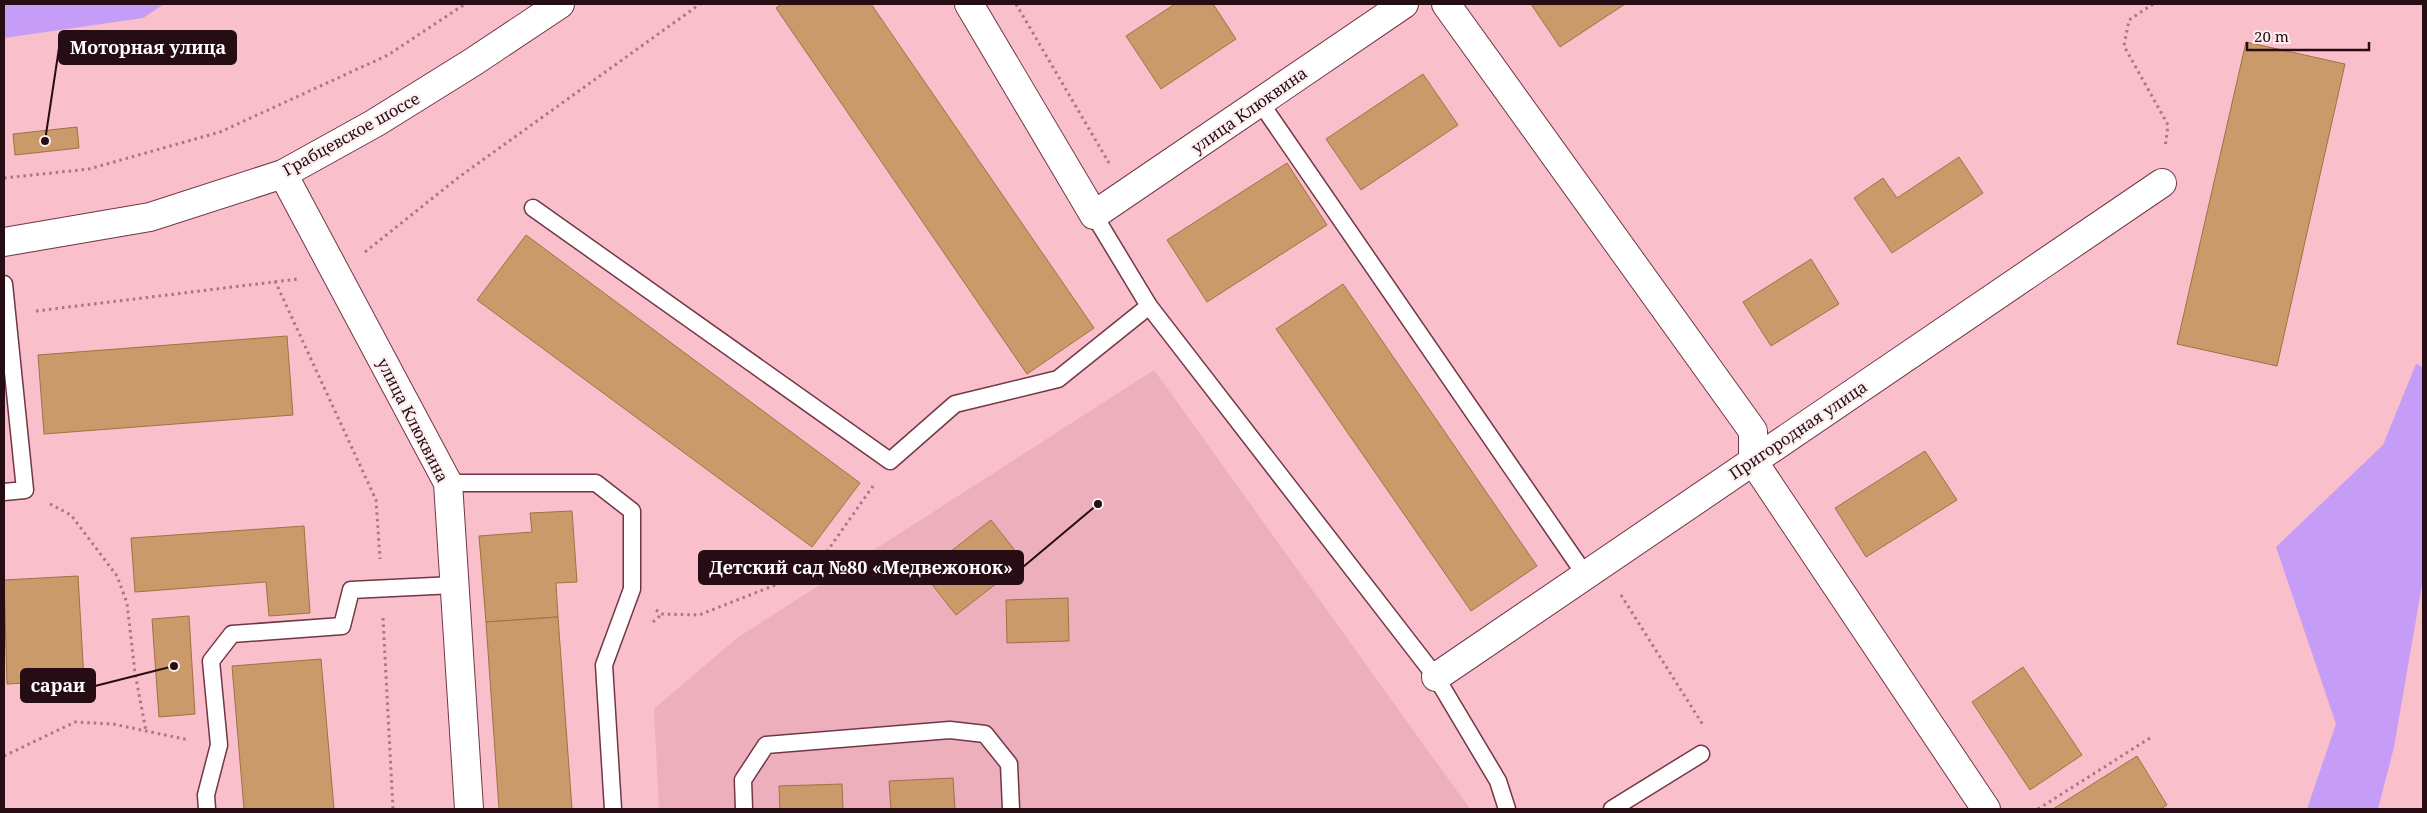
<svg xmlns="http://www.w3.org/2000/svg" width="2427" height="813" font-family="'Noto Serif',serif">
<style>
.built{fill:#eeafbd}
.green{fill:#c59cf6}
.building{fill:#cb9a6b;stroke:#a07143}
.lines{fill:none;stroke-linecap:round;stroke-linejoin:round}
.lane-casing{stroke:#723747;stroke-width:19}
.street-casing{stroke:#723747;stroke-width:30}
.primary-casing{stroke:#723747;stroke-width:30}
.path{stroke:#a57882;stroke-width:3;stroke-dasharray:2.5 4;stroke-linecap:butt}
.lane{stroke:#fff;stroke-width:16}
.street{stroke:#fff;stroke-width:28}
.primary{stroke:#fff;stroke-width:28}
.labels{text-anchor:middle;stroke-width:4.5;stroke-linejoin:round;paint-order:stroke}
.street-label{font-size:16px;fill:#260d14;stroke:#fdeef0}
.leader{fill:none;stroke:#260d14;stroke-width:2}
.callout-dot{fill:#260d14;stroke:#fdeef0;stroke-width:2}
.callout{fill:#260d14;stroke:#260d14;stroke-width:2}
.callout-label{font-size:18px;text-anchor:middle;font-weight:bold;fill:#fff}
</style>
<rect width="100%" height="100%" fill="#f9bfcb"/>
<polygon class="built" points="1154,370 1470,809 659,809 654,709 737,638"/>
<g class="green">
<polygon points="4,4 164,4 143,18 4,38"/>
<polygon points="2416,364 2423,367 2423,579 2394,747 2378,809 2307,809 2336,724 2276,547 2383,445"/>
</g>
<g class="building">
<polygon points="782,4 871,4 1094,328 1027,374 776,8"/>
<polygon points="1175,4 1213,4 1236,39 1161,89 1126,36"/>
<polygon points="1531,4 1625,4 1560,47"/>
<polygon points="2246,42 2345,64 2277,366 2177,344"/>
<polygon points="1423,74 1458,125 1361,190 1326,139"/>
<polygon points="77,127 79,148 15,155 13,134"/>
<polygon points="1959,157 1983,193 1892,253 1854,198 1883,178 1897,198"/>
<polygon points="1287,163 1327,225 1207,302 1167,240"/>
<polygon points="526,235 860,483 812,547 477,300"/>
<polygon points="1811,259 1839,304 1771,346 1743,302"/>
<polygon points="1343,284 1537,566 1471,611 1276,329"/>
<polygon points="287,336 293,415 44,434 38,355"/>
<polygon points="1925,451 1957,500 1866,557 1835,508"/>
<polygon points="572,511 577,582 556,583 558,617 486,622 479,536 532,532 530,513"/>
<polygon points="991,520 1024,562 956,615 923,573"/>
<polygon points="304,526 310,613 269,616 266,582 135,592 131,538"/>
<polygon points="78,576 84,680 7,684 4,580"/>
<polygon points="1068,598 1069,641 1007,643 1006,600"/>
<polygon points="189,616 195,714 159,717 152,619"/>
<polygon points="558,617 572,809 499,809 486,622"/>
<polygon points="321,659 334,809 244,809 232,666"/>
<polygon points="2023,667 2082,755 2030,790 1972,702"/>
<polygon points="2137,756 2167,805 2161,809 2053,809"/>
<polygon points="953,778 955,809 891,809 889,781"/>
<polygon points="842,784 843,809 780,809 779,786"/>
</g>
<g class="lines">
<defs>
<g id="lane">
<polyline points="1260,102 1586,576"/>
<polyline points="533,208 890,461 955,404 1058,379 1149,306"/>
<polyline points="1094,215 1149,306 1436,677 1498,781 1507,809"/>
<polyline points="4,284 25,490 4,492"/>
<polyline points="448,483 596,483 632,511 632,589 604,665 613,809"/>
<polyline points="207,809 206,795 219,745 211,661 232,634 342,626 351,590 454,585"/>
<polyline points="744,809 743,780 766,745 950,730 985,734 1009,764 1011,809"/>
<polyline points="1612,809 1701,754"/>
</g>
<g id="street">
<polyline points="969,4 1094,215 1404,4"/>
<polyline points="1446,4 1753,431 1753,461 1986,809"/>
<polyline points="283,174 448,483 469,809"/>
<polyline points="1436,677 2162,183"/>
</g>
<polyline id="primary" points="4,242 150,217 283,174 375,123 473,62 560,4"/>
</defs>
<use href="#lane" class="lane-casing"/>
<use href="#street" class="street-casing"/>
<use href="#primary" class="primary-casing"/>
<g class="path">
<polyline points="1016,4 1109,163"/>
<polyline points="2153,4 2129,20 2124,46 2168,125 2165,148"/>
<polyline points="4,178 89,169 220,132 388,55 465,4"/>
<polyline points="365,252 459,177 700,4"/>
<polyline points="275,281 376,500 380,559"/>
<polyline points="36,311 298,279"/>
<polyline points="50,504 71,515 117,576 127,603 135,673 146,731"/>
<polyline points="1621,595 1703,725"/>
<polyline points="656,610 662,614 699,615 788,580 821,560 873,486"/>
<polyline points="383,618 393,809"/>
<polyline points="653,622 662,614"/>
<polyline points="4,756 75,722 113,724 189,740"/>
<polyline points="2038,809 2150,738"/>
</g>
<use href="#lane" class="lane"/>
<use href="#street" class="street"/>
<use href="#primary" class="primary"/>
</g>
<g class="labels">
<g class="street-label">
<text transform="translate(1249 110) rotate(-35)" y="6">улица Клюквина</text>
<text transform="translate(351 134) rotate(-29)" y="6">Грабцевское шоссе</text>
<text transform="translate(413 420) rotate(63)" y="6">улица Клюквина</text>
<text transform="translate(1798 430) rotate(-34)" y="6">Пригородная улица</text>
</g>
</g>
<path class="leader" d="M45 141L59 48M1098 504L1023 567M174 666L95 686"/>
<g class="callout-dot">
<circle cx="45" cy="141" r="5"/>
<circle cx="1098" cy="504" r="5"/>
<circle cx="174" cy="666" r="5"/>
</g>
<g class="callout">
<rect x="59" y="31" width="177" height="33" rx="5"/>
<rect x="699" y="551" width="324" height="33" rx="5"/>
<rect x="21" y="669" width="74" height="33" rx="5"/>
</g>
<g class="callout-label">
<text x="148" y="54">Моторная улица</text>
<text x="861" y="574">Детский сад №80 «Медвежонок»</text>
<text x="58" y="692">сараи</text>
</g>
<rect width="2427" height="813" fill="none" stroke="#260d14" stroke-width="10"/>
<path d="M2247 42v8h122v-8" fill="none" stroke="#260d14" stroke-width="2.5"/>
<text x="2254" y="42" font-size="15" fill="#260d14" stroke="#fdeef0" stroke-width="4" paint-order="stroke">20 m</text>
</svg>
